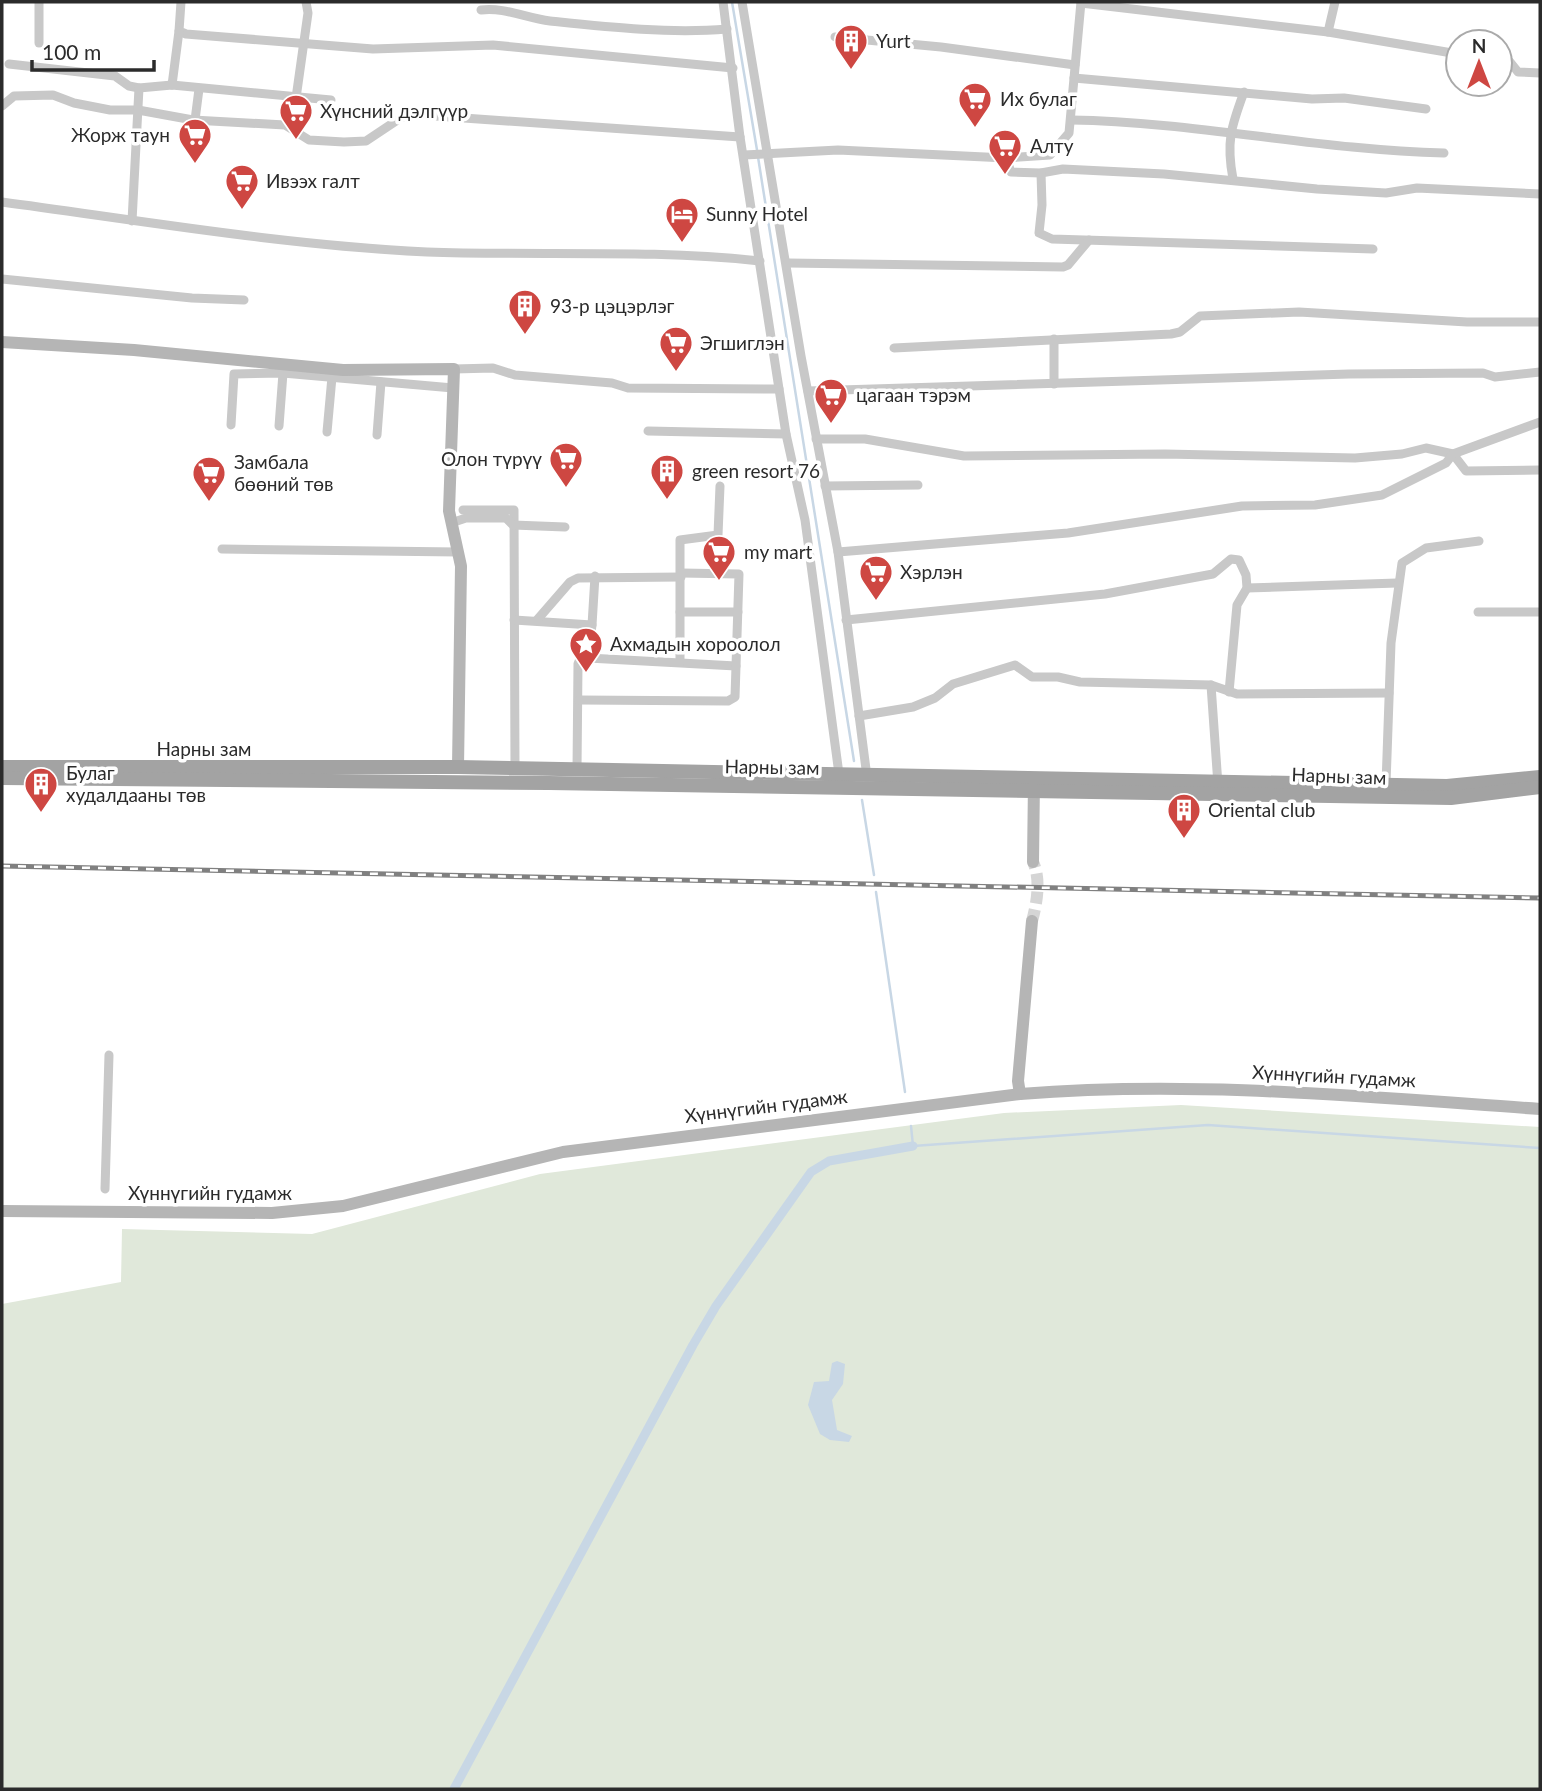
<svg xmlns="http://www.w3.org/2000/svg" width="1542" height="1791" font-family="Lato,sans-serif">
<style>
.green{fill:#e0e8da}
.water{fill:#c8d7e5}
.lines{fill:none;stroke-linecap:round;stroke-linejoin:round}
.stream{stroke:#c8d7e5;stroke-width:2.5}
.canal{stroke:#c8d7e5;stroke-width:9}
.secondary-tunnel{stroke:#d5d5d5;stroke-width:12;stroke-dasharray:12 6;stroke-linecap:butt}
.street{stroke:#c8c8c8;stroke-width:9}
.secondary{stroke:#b5b5b5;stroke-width:12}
.primary{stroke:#a3a3a3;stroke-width:14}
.rail-casing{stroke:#808080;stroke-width:5}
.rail{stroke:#fff;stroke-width:2.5;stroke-dasharray:8;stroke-linecap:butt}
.labels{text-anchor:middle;stroke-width:7;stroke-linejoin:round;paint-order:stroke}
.poi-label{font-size:19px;fill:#2b2b2b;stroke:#fff;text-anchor:start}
.street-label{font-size:19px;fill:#2b2b2b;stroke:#fff}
</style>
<rect width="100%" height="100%" fill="#fff"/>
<polygon class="green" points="1181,1105 1540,1127 1540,1789 2,1789 2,1304 121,1282 122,1229 312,1234 540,1174 1004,1113"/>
<polygon class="water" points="837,1361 845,1364 843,1384 832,1400 837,1430 852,1436 849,1442 830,1440 820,1434 808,1405 814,1382 829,1381 832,1363"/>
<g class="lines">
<g class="stream">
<polyline points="732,2 757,150"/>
<polyline points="758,157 854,761"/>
<polyline points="862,800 874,875"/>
<polyline points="876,892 905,1092"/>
<polyline points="911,1126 913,1146 1208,1125 1540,1148"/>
</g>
<polyline class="canal" points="454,1789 693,1345 716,1306 811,1172 829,1161 913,1146"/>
<path class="secondary-tunnel" d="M1032 921C1037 903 1041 879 1033 862"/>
<g class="street">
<polyline points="181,2 179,31 186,34 373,49 493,45 733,68"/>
<polyline points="723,2 740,137 786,434 805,520 839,774"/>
<polyline points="742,2 801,356 838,552 867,777"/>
<polyline points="1081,3 1328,32 1458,54"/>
<path d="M481 10C504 7 526 18 550 21 607 27 670 34 727 29"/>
<polyline points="1328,32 1335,2"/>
<polyline points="835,37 941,47 1075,65"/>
<polyline points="39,43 39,2"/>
<polyline points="1500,60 1510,62 1518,72 1540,73"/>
<polyline points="9,64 115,76 129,86 139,88"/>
<polyline points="1074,78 1312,99 1344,98 1426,109"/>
<polyline points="172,85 179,31"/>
<polyline points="296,98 308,13 306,2"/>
<polyline points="2,106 14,96 53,95 74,103 110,110 138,110 193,120 285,125 309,140 344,142 366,141 402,117 421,115 740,137"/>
<polyline points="195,120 199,89"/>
<path d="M1071 120C1196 122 1319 150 1444 153"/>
<polyline points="744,155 838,150 1006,158 1050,155 1069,133 1081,2"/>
<polyline points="1006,158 1011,172 1041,173 1063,169 1164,174 1317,189 1386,193 1417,188 1540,194"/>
<polyline points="1041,173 1042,205 1039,233 1052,239 1373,249"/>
<path d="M1233 179C1226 142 1231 127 1244 92"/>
<path d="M2 202C143 221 284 245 427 252 538 256 649 249 760 261"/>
<polyline points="132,221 139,88 172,85 331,100"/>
<polyline points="788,263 1063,267 1068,265 1089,240"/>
<polyline points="2,279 192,298 244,300"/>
<polyline points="1054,339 1054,384"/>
<polyline points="894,348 1171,334 1180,332 1200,316 1299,312 1467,322 1540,322"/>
<polyline points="454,369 493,368 515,375 612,383 628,388 779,389"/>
<polyline points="808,391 1349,374 1483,373 1495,377 1540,372"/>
<polyline points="231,425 234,374 283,373 453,388"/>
<polyline points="279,426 283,373"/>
<polyline points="648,431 786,434"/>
<polyline points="327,432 332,377"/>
<polyline points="377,435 381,382"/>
<polyline points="816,439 865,439 964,456 1165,454 1355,458 1402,454 1426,448 1453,454 1466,471 1540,470"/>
<polyline points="825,486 918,485"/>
<polyline points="463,510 514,510 515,768"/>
<polyline points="454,522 466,518 506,518 513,525 565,527"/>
<polyline points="222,549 458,552"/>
<polyline points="838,552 1068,533 1242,506 1315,505 1382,495 1446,463 1453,454 1540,422"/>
<polyline points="1247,588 1397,583"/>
<polyline points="680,612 738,612"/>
<polyline points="1478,612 1540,612"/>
<polyline points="514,620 592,625 588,658 580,659 578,664 577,769"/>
<polyline points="537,620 570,582 578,578 681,577"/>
<polyline points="846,620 1105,594 1213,574 1231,559 1239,560 1246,575 1247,588 1237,605 1229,692"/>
<polyline points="592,625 595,576"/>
<polyline points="588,658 736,666"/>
<polyline points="680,662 680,540 718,535 720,486"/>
<polyline points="579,700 728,701 735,697 739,574 681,573"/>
<polyline points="859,716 913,707 935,698 953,684 1015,665 1032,677 1058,677 1080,682 1211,685"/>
<polyline points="1386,784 1391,643 1402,563 1426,548 1479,541"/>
<polyline points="1218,785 1211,685 1237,694 1389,693"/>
<polyline points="105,1189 109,1055"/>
</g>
<g class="secondary">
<polyline points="2,342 134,350 343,370 454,369 449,511 461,566 458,767"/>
<polyline points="1033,862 1034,781"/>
<polyline points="1020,1094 1018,1081 1032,921"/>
<path d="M2 1211 272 1213 343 1206 563 1152 1020 1094C1194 1080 1367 1097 1540 1109"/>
</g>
<g class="primary">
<polyline points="2,767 458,767 1447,786 1540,777"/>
<polyline points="2,778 549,783 1451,798 1540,787"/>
</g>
<defs>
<polyline id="rail" points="2,866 1540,898"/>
</defs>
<use href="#rail" class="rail-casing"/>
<use href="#rail" class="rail"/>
</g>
<defs>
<symbol id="building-pin" viewBox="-11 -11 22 30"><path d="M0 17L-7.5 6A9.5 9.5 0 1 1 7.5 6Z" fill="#ce4742" stroke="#fff"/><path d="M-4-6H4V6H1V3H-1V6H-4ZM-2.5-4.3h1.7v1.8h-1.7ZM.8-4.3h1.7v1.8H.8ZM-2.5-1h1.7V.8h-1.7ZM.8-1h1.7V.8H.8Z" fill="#fff"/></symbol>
<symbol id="supermarket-pin" viewBox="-11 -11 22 30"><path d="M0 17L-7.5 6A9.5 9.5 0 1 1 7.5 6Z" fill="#ce4742" stroke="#fff"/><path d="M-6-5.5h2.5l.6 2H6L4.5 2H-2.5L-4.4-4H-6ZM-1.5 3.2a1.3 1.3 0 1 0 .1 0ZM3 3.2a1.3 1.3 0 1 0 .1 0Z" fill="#fff"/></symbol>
<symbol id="hotel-pin" viewBox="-11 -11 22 30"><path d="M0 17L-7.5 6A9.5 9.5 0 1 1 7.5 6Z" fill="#ce4742" stroke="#fff"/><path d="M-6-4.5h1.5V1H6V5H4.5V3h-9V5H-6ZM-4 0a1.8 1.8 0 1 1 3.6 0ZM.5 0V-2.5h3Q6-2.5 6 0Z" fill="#fff"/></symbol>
<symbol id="sight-pin" viewBox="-11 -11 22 30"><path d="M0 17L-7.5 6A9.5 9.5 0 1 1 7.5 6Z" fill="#ce4742" stroke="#fff"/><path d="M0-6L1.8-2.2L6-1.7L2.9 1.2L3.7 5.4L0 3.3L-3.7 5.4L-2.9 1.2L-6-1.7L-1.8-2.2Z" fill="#fff"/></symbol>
</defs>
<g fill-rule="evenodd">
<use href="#building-pin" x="832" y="22" width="38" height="52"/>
<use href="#supermarket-pin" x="956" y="80" width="38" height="52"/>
<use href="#supermarket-pin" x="277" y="92" width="38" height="52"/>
<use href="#supermarket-pin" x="176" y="116" width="38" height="52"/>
<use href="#supermarket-pin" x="986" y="127" width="38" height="52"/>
<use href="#supermarket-pin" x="223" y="162" width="38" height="52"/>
<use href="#hotel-pin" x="663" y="195" width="38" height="52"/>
<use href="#building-pin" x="506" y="287" width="38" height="52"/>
<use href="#supermarket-pin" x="657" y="324" width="38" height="52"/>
<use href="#supermarket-pin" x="812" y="376" width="38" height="52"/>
<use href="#supermarket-pin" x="547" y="440" width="38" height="52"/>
<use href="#building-pin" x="648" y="452" width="38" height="52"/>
<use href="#supermarket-pin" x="190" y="454" width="38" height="52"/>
<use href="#supermarket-pin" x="700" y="533" width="38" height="52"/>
<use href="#supermarket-pin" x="857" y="553" width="38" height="52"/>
<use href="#sight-pin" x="567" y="625" width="38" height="52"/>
<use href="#building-pin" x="22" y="765" width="38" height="52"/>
<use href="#building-pin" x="1165" y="791" width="38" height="52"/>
</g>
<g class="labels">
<g class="poi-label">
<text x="876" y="48">Yurt</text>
<text x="1000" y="106">Их булаг</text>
<text x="320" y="118">Хүнсний дэлгүүр</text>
<text x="170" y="142" text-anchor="end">Жорж таун</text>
<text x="1030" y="153">Алту</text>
<text x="266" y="188">Ивээх галт</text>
<text x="706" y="221">Sunny Hotel</text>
<text x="550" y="313">93-р цэцэрлэг</text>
<text x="700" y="350">Эгшиглэн</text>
<text x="856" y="402">цагаан тэрэм</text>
<text x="542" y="466" text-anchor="end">Олон түрүү</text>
<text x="234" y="469">Замбала<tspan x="234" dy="22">бөөний төв</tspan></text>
<text x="692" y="478">green resort 76</text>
<text x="744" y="559">my mart</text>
<text x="900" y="579">Хэрлэн</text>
<text x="610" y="651">Ахмадын хороолол</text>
<text x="66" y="780">Булаг<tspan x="66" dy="22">худалдааны төв</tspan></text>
<text x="1208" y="817">Oriental club</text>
</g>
<g class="street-label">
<text x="204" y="756">Нарны зам</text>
<text transform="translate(772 767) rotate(1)" y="7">Нарны зам</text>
<text transform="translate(1339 776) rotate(2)" y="7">Нарны зам</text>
<text transform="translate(1334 1076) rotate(3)" y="7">Хүннүгийн гудамж</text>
<text transform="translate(766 1106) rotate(-7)" y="7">Хүннүгийн гудамж</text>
<text x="210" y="1200">Хүннүгийн гудамж</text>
</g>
</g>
<rect width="1542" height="1791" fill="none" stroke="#2b2b2b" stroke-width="7"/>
<g transform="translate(1479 63)"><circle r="33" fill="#ffffff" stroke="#aaaaaa" stroke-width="2"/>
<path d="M0-5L12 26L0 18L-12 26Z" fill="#ce4742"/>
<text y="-10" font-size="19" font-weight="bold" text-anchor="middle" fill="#2b2b2b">N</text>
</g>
<path d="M32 60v10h122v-10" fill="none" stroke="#2b2b2b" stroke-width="3.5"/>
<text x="42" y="60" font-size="21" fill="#2b2b2b" stroke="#ffffff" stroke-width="5" paint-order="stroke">100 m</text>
</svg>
